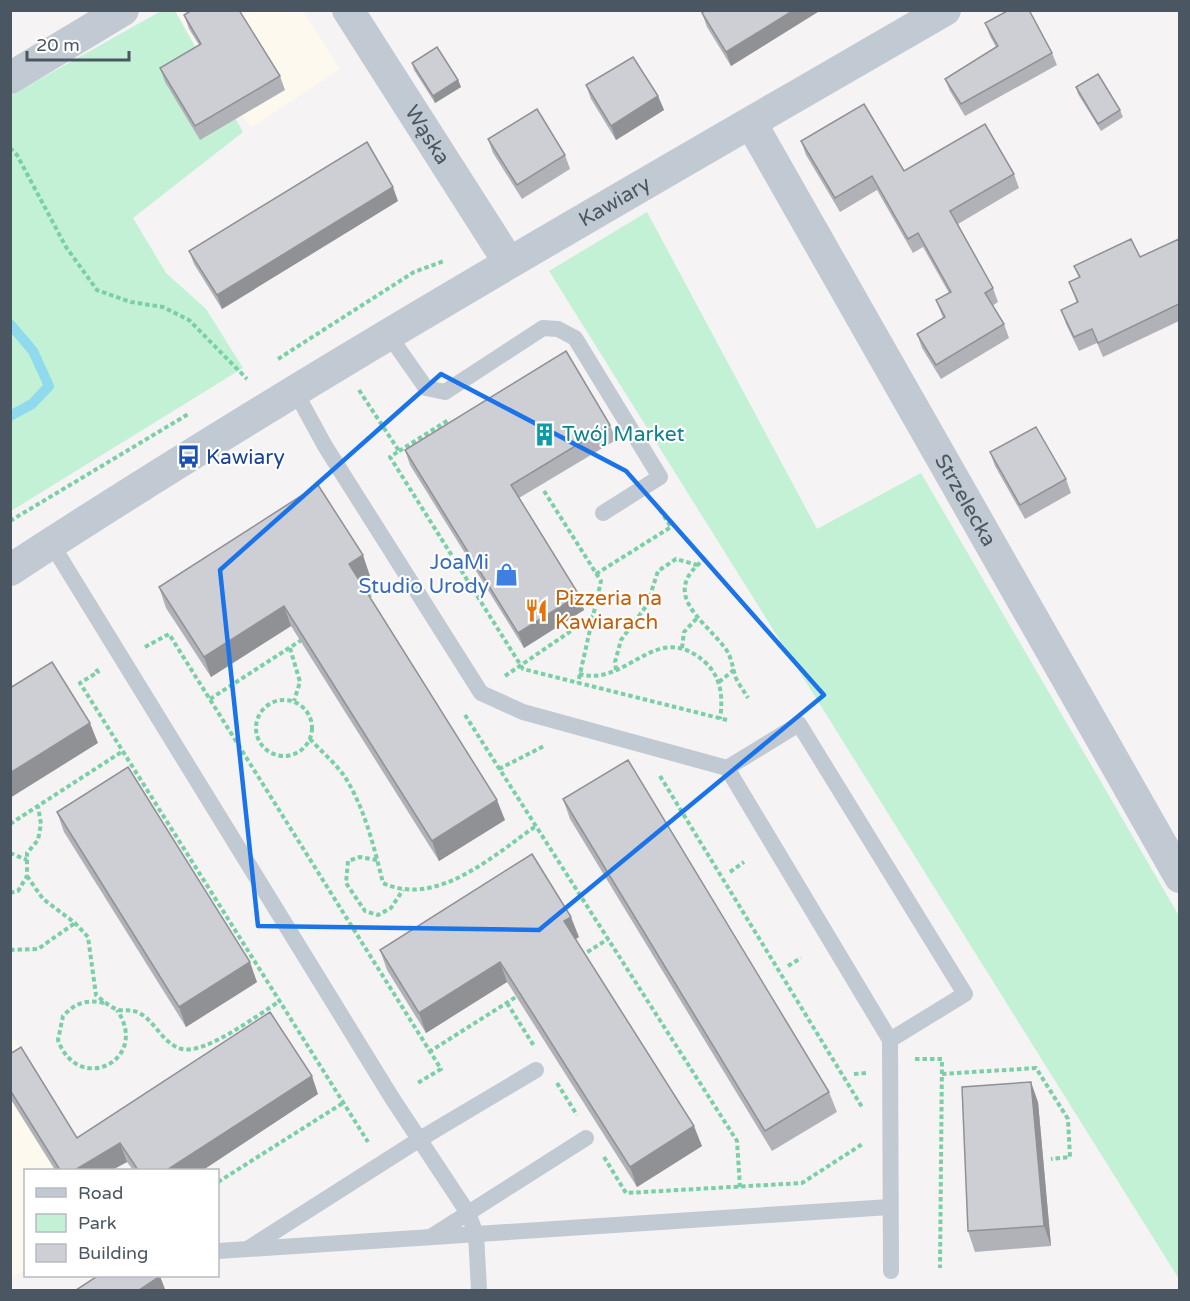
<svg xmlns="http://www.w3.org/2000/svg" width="1190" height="1301" font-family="'Varela Round',sans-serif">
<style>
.commercial{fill:#fdf9ef}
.green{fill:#c3f1d5}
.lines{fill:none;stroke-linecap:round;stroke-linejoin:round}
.stream{stroke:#90daee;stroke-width:10}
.path{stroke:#7ad0a6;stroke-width:4;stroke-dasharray:4.5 3;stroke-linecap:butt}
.service{stroke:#c1cad2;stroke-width:16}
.minor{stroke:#c1cad2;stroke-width:32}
.wall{fill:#b0b2b7}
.shaded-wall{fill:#909195}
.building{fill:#cdcfd5;stroke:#909195;stroke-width:1.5}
.marked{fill:none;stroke:#1a73e8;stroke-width:4.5;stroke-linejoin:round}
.labels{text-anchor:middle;stroke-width:4.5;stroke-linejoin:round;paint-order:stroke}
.street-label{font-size:21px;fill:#4a5661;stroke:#fff}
.culture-label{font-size:21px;fill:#0d838f;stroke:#fff;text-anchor:start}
.transit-label{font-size:21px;fill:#164399;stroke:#fff;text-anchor:start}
.shop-label{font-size:21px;fill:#366cbe;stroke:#fff;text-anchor:end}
.food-label{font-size:21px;fill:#c56008;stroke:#fff;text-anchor:start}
</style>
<rect width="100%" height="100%" fill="#f5f3f3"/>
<g class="commercial">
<polygon points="176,11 303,11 340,69 252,127 241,115"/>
<polygon points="10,1033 96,1170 26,1170 25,1269 11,1279"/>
</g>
<g class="green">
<polygon points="161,11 175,11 243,132 133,218 166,273 206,309 243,368 11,511 10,96"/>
<polygon points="647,212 817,529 921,473 1179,916 1179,1279 549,271"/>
</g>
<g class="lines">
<polyline class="stream" points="10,324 33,351 49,386 32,404 10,416"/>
<g class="path">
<polyline points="10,148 17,155 66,247 97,290 131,302 163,307 189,320 247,379"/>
<polyline points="278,359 414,272 444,261"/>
<polyline points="359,390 399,451 390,457 523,669 727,720"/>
<polyline points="399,451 450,419"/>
<polyline points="544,491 601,581 578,683"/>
<polyline points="10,521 190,413"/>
<path d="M706 558C659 593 701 617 725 648 732 657 732 667 736 678 739 685 744 691 748 698"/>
<polyline points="596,574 671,527 659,508"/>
<polyline points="367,597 384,587"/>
<polyline points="145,647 169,634 441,1069 416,1084"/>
<polyline points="290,648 300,682 294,701"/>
<polyline points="682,648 684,632 698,617"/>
<polyline points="96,669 98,672 80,683 368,1142"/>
<polyline points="616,670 615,662 621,640 647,605 658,571 676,559 697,565"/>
<path d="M579 674C628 688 656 617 706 663 722 679 723 698 720 719"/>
<polyline points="505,676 593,616"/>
<polyline points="719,682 735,669"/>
<polyline points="210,699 303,639"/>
<circle cx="284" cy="728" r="28"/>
<polyline points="465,715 737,1141 740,1187"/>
<path d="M310 739C321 751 336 764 345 777 365 809 374 847 383 883 437 908 494 855 536 826"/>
<polyline points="499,769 544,746"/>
<polyline points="660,776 862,1107"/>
<polyline points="10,824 123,751"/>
<polyline points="10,853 27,860"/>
<polyline points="377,860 360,857 348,861 346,883 365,911 378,915 391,908 403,890"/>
<polyline points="730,872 744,862"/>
<path d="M27 876 43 899 75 923 88 937 96 995C102 1000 111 1008 119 1010 127 1011 133 1009 141 1014 156 1023 163 1044 182 1049 205 1055 259 1014 280 1001"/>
<polyline points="10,893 18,891 27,876 27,853 38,840 41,824 38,806"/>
<polyline points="10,950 38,949 75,923"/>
<polyline points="581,956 608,939"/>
<polyline points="788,966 801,958"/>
<path d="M104 1003C87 999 75 1003 63 1016L58 1040C78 1096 151 1060 117 1010"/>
<polyline points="507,1003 534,1046"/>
<polyline points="429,1052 519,995"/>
<polyline points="915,1059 942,1059 940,1268"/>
<polyline points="854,1074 866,1073"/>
<polyline points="942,1074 1036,1068 1068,1119 1070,1157 1051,1159"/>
<polyline points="557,1083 577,1115"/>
<polyline points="604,1157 626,1193 802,1183 864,1143"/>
<polyline points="218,1182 343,1103"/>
</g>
<g class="service">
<polyline points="388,334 426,388 445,392 543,328 558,329 575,338 660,477 603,513"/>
<polyline points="295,391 325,446 481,693 523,712 727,768 890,1040 891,1271"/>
<polyline points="51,543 392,1098 468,1213 476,1234 479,1290"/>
<polyline points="727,768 799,724 965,994 890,1040"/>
<polyline points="432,1236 586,1138"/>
<polyline points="249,1248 420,1139 536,1070"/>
<polyline points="218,1251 890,1207"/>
</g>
<g class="minor">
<path id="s1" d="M348 10 508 261"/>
<polyline points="10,78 123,10"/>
<path id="s2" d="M751 123 1180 877"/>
<path id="s3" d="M10 570C315 371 631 192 945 10"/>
</g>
</g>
<g class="wall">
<polygon points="821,10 731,66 707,27 702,13"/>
<polygon points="184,15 280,76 285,90 200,140 165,82 160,68 199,45 189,29"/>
<polygon points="985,23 1052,53 1057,65 965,116 950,91 945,79 996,47 990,36"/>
<polygon points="412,63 458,80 461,87 435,103 414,70"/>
<polygon points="586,85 658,96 664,110 616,140 591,99"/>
<polygon points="1076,87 1120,110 1123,117 1101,131 1078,94"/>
<polygon points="488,139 565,155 570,169 522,199 493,153"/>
<polygon points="801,141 904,171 1014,174 1019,188 958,224 993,288 998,302 992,306 1004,324 1009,338 941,379 922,348 917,334 943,318 936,300 949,293 923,247 913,253 877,190 840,212 806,155"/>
<polygon points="398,201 222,309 194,264 189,251"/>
<polygon points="1179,239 1179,321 1103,357 1097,343 1079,351 1066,324 1061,310 1077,303 1069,282 1079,278 1074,266 1140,257"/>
<polygon points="610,425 616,440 519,498 579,595 584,610 524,648 410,465 405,450"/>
<polygon points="990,452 1066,479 1071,493 1025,519 995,466"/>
<polygon points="370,576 360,582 505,820 439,861 291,626 211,677 166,608 159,587"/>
<polygon points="563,799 829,1092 837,1112 772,1151 570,819"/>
<polygon points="57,812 257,982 186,1027 64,832"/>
<polygon points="579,937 575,939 702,1146 637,1187 507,982 426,1033 387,970 380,950"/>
<polygon points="10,1054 77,1138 318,1094 203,1170 133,1170 127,1162 112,1170 55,1170 10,1098"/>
<polygon points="1038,1102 1051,1246 975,1252 968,1231"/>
</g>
<g class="shaded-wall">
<polygon points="794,10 821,10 731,66 726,52"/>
<polygon points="458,80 461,87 435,103 433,96"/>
<polygon points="658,96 664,110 616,140 611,126"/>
<polygon points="393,187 398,201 222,309 217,295"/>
<polygon points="363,555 370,576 357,584 349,564"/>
<polygon points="579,595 584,610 524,648 518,633"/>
<polygon points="284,606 291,626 211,677 204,657"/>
<polygon points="90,723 98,743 10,798 10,773"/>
<polygon points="497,800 505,820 439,861 432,841"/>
<polygon points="571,917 579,937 571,942 564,921"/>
<polygon points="250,962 257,982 186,1027 179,1007"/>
<polygon points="500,962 507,982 426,1033 419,1013"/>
<polygon points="312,1076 318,1094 203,1170 167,1170"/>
<polygon points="1031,1082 1038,1102 1051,1246 1044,1226"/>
<polygon points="694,1126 702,1146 637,1187 630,1167"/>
<polygon points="120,1143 127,1162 112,1170 75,1170"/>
<polygon points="160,1276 165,1289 163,1290 139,1290"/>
</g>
<g class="building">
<polygon points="192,10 239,10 280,76 195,126 160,68 201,44 184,15"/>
<polygon points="706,10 794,10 726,52 702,13"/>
<polygon points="1009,10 1029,10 1052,53 961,104 945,79 998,46 985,23"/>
<polygon points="437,47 458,80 433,96 412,63"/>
<polygon points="633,57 658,96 611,126 586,85"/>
<polygon points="1098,74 1120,110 1098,124 1076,87"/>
<polygon points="864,104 904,171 985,124 1014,174 950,211 993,288 985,293 1004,324 936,365 917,334 945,317 936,300 951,292 918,233 908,239 872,176 835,198 801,141"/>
<polygon points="537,109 565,155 517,185 488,139"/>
<polygon points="367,142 393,187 217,295 189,251"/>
<polygon points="1131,239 1140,257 1179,239 1179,304 1098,343 1092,329 1074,337 1061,310 1078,302 1069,282 1080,277 1074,266"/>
<polygon points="566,351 610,425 511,485 579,595 518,633 405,450"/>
<polygon points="1036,427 1066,479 1020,505 990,452"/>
<polygon points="318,485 363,555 349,564 497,800 432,841 284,606 204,657 159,587"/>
<polygon points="52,662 90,723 10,773 10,688"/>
<polygon points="628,760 829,1092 765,1131 563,799"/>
<polygon points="128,767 250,962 179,1007 57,812"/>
<polygon points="532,854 571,917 564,921 694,1126 630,1167 500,962 419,1013 380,950"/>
<polygon points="270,1012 312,1076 167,1170 138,1170 120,1143 75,1170 60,1170 10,1090 10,1054 21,1047 77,1138"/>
<polygon points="1031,1082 1044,1226 968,1231 962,1087"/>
<polygon points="99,1275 160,1275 160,1276 139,1290 76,1290"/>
</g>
<path class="marked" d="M441 374 626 471 824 695 539 930 258 926 220 570Z"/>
<defs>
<symbol id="building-bare" viewBox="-9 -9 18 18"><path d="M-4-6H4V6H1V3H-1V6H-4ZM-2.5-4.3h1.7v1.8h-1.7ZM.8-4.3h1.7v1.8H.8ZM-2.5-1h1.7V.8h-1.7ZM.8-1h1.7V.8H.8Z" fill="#0f9aa8" stroke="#fff" stroke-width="2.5" paint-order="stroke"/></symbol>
<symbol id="bus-bare" viewBox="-9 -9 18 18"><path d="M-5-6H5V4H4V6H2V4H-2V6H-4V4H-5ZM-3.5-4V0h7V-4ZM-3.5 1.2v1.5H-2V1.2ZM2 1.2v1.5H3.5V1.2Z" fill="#1a4fb4" stroke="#fff" stroke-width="2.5" paint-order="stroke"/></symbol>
<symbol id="shop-bare" viewBox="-9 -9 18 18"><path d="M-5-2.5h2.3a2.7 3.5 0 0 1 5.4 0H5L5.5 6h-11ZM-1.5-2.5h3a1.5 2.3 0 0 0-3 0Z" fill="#3f7fe0" stroke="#fff" stroke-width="2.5" paint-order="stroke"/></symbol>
<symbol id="restaurant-bare" viewBox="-9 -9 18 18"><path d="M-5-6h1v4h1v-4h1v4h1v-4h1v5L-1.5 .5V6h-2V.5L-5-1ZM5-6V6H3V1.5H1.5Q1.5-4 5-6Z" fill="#e8710a" stroke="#fff" stroke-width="2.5" paint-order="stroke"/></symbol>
</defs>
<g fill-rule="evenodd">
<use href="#building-bare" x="528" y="418" width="33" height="33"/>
<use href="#bus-bare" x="172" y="440" width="33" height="33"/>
<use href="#shop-bare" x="490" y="558" width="33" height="33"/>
<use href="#restaurant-bare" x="520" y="594" width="33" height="33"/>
</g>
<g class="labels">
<g class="street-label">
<text dy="7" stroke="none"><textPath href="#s1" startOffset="148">Wąska</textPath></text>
<text dy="7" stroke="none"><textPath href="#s3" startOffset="708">Kawiary</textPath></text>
<text dy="7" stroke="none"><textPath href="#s2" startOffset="434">Strzelecka</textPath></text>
</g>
<g class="culture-label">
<text x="562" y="441">Twój Market</text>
</g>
<g class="transit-label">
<text x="206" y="464">Kawiary</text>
</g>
<g class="shop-label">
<text x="489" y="569">JoaMi<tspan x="489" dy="24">Studio Urody</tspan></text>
</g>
<g class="food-label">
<text x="555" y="605">Pizzeria na<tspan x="555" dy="24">Kawiarach</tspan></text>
</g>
</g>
<rect width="1190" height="1301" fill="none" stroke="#4a5661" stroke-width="24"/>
<rect x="24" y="1169" width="195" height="108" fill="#ffffff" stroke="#b7bbc0" stroke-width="1.5"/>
<rect x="36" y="1188" width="30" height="9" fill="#c1cad2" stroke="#b7bbc0" stroke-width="1.5"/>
<text x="78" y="1199" font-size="18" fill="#4a5661">Road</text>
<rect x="36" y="1214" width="30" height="18" fill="#c3f1d5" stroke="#b7bbc0" stroke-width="1.5"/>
<text x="78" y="1229" font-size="18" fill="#4a5661">Park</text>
<rect x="36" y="1244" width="30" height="18" fill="#cdcfd5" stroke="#b7bbc0" stroke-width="1.5"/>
<text x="78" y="1259" font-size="18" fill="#4a5661">Building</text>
<path d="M27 51v9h102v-9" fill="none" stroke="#4a5661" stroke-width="3"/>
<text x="36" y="51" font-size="18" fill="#4a5661" stroke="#ffffff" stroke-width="4.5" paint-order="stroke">20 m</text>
</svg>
